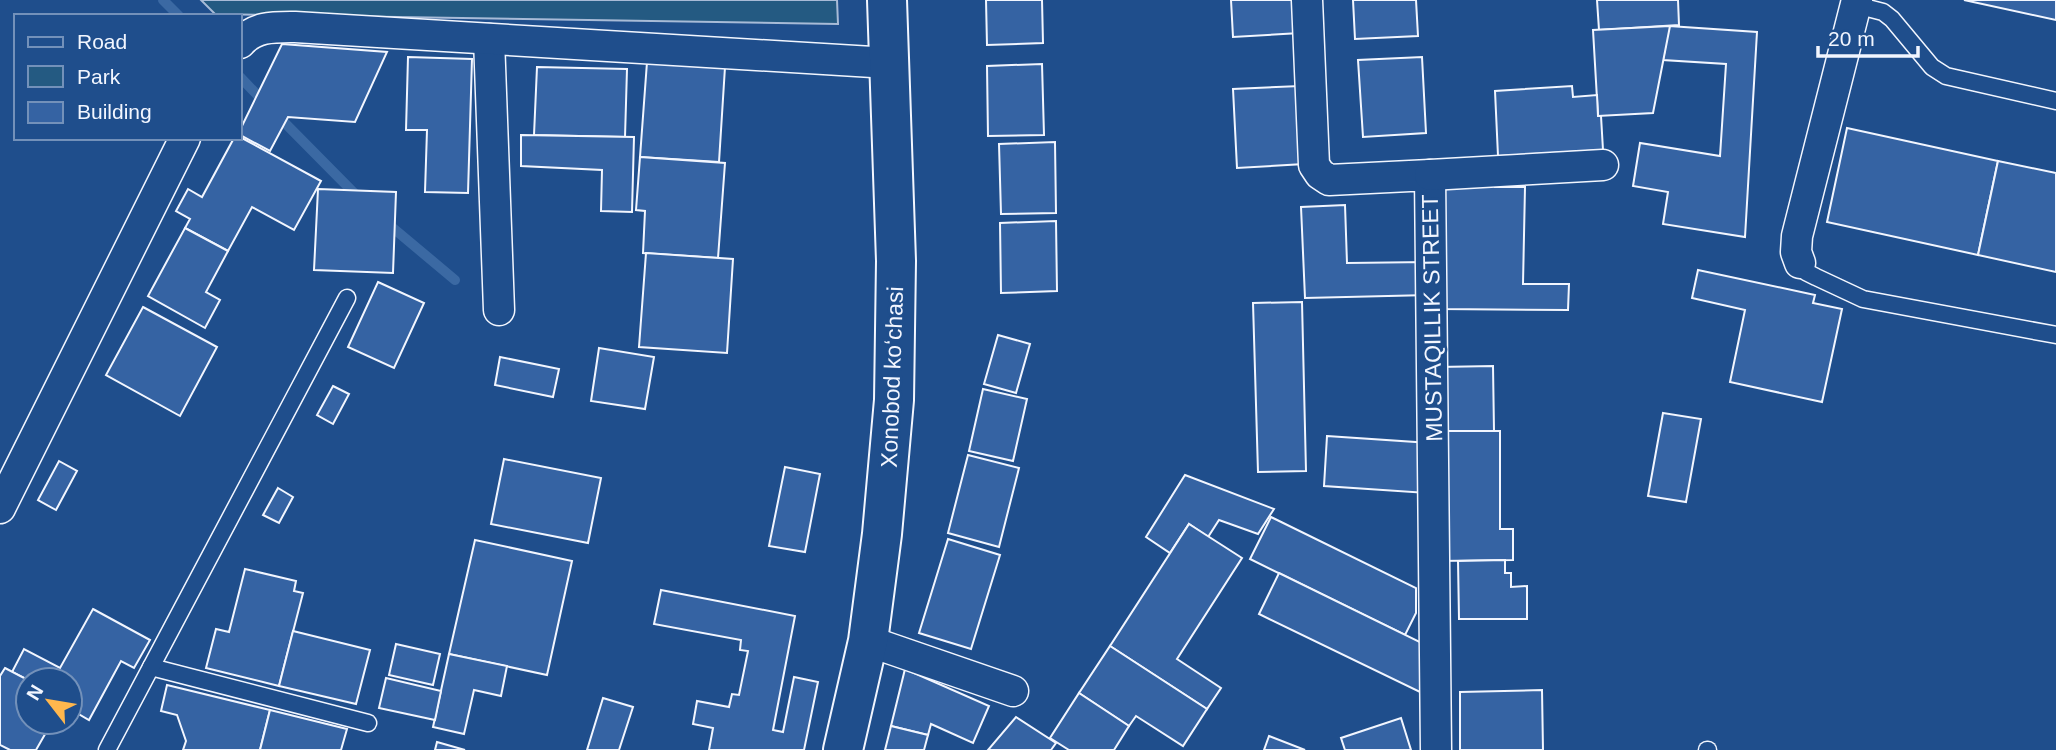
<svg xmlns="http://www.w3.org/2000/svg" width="2056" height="750" font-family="Arial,sans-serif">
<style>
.green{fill:#245a82;stroke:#a8bbd7;stroke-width:2}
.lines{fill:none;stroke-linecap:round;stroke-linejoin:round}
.stream{stroke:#3b69a3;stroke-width:10}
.building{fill:#3563a3;stroke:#f2f6ff;stroke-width:2}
.service-casing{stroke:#f2f6ff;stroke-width:19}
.minor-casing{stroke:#f2f6ff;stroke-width:33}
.secondary-casing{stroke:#f2f6ff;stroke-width:42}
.service{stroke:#1f4e8c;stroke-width:16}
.minor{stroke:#1f4e8c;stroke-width:30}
.secondary{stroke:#1f4e8c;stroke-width:38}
.labels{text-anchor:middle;stroke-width:5;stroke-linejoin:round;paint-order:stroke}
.street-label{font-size:23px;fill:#f2f6ff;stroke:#1f4e8c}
</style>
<rect width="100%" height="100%" fill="#1f4e8c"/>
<polygon class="green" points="201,0 837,0 838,24 215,14"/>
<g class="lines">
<g class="stream">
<polyline points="163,0 179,16"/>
<polyline points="240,77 266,104"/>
<polyline points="277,115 360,199"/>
<polyline points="387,223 455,280"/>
</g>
</g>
<g class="building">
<polygon points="986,0 1042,0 1043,43 987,45"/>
<polygon points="1231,0 1298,0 1300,33 1233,37"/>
<polygon points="1353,0 1416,0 1418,36 1355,39"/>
<polygon points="1597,0 1678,0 1679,25 1599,30"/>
<polygon points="1964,0 2056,0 2056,20"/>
<polygon points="1669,26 1757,32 1745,237 1663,224 1668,192 1633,186 1640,143 1720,156 1726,64 1663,60"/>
<polygon points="1670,26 1653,113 1598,116 1593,30"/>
<polygon points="282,44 387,52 355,122 288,117 270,151 240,135 240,130"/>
<polygon points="408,57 472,59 468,193 425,192 427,130 406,130"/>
<polygon points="1422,57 1426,133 1363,137 1358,60"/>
<polygon points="647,62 725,67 719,162 640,157"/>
<polygon points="1042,64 1044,135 988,136 987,66"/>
<polygon points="537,67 627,69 625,137 534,135"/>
<polygon points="1300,86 1304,164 1237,168 1233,89"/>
<polygon points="1572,86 1573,97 1597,95 1598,116 1601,116 1603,150 1498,156 1495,91"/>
<polygon points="1847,128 1998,161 1978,255 1827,222"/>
<polygon points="521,135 634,137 632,212 601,211 602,170 521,166"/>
<polygon points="240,137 321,181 294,230 252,207 228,251 185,228 190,219 176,211 188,189 202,197 234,138"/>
<polygon points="1055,142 1056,213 1001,214 999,144"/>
<polygon points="640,157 725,163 718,258 643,253 645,211 636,210"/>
<polygon points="1998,161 2056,173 2056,272 1978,255"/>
<polygon points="1441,181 1495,181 1495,187 1525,187 1523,284 1569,284 1568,310 1440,309"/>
<polygon points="318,189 396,192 393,273 314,270"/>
<polygon points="1345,205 1347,263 1428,262 1429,295 1305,298 1301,207"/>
<polygon points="1056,221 1057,291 1001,293 1000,223"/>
<polygon points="185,228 228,251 206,292 220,300 205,328 148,296"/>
<polygon points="646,253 733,259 727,353 639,347"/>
<polygon points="1698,270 1815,295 1813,303 1842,309 1822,402 1730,382 1745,310 1692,298"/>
<polygon points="378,282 424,303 394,368 348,347"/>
<polygon points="1302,302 1306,471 1258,472 1253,303"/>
<polygon points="143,307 217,347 180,416 106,375"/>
<polygon points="998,335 1030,344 1016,393 984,384"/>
<polygon points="599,348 654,357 645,409 591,401"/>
<polygon points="500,357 559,369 553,397 495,385"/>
<polygon points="1493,366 1494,431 1438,431 1438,367"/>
<polygon points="333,386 349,394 333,424 317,415"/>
<polygon points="983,389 1027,399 1013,461 969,451"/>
<polygon points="1663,413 1701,419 1686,502 1648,496"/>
<polygon points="1438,431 1500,431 1500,529 1513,529 1513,560 1439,561"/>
<polygon points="1327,436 1430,443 1427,493 1324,486"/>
<polygon points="968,455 1019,468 999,547 948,533"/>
<polygon points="504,459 601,478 588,543 491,524"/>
<polygon points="59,461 77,471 56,510 38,500"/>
<polygon points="785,467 820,474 805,552 769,546"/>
<polygon points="1185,475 1274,509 1258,534 1219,520 1208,537 1189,524 1170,553 1146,537"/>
<polygon points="278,488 293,497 279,523 263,515"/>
<polygon points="1271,517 1416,588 1416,613 1405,635 1250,559"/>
<polygon points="1189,524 1242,558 1177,659 1221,688 1207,709 1110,646"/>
<polygon points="948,539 1000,555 971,649 919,633"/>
<polygon points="475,540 572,561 547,675 449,654"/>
<polygon points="1505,560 1505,573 1511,573 1511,587 1527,586 1527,619 1459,619 1458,561"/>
<polygon points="245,569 296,581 294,591 303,593 279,686 206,668 216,629 229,632"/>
<polygon points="1279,573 1426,645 1420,692 1259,614"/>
<polygon points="661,590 795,616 773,730 783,732 794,677 818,682 804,750 709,750 713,728 693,724 697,701 729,707 732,694 739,695 748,651 740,650 741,640 654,624"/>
<polygon points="93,609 150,640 134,668 121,661 89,720 70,709 70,680 28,680 12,672 24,649 60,668"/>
<polygon points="293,631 370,650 356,704 279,686"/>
<polygon points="396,644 440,654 433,685 389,675"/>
<polygon points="1110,646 1207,709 1183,746 1136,716 1129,726 1079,693"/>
<polygon points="449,654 507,666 501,696 474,690 464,734 433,727"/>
<polygon points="5,668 28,680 28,722 52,722 36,750 10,750 0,745 0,676"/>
<polygon points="905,669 989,706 973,743 931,724 928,735 891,726"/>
<polygon points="386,678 441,691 435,720 379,708"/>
<polygon points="167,685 270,710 260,750 183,750 186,741 177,715 161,711"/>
<polygon points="1542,690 1543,750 1460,750 1460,692"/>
<polygon points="1079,693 1129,726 1114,750 1069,750 1050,738"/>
<polygon points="603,698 633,707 619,750 587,750"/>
<polygon points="270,710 347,729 341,750 260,750"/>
<polygon points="1016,717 1056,743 1051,750 988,750"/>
<polygon points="1401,718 1411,750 1345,750 1341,738"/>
<polygon points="891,726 928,735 924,750 885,750"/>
<polygon points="1269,736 1305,750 1264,750"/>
<polygon points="437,742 465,750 435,750"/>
</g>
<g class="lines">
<defs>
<g id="service">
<polyline points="1856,5 1883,12 1892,19 1932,67 1946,76 2056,101"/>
<polyline points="1800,263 1806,272 1816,277 1863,299 2056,335"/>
<polyline points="151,667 368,723"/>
<polyline points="107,750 347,298"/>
<polyline points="1707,750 1708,750"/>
</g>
<g id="minor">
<polyline points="1307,0 1314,165 1320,174 1329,180 1430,175 1436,750"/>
<polyline points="489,39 499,310"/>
<path d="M240 43C255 26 274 27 295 27L889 63"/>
<polyline points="1430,175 1603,165"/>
<polyline points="1800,263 1796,252 1797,236 1857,0"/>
<polyline points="0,508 185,138"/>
<polyline points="868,641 1013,691"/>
</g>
<polyline id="secondary" points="843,750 868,641 882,534 894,400 896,261 887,0"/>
</defs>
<use href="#service" class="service-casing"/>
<use href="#minor" class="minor-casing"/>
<use href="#secondary" class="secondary-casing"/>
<use href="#service" class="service"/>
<use href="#minor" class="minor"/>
<use href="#secondary" class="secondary"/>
</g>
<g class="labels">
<g class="street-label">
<text transform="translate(1432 318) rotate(-91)" y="8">MUSTAQILLIK STREET</text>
<text transform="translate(892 377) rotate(-88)" y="8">Xonobod koʻchasi</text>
</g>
</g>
<rect x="14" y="14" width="228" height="126" fill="#1f4e8c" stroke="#7391ba" stroke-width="2"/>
<rect x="28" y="37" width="35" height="10" fill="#1f4e8c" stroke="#7391ba" stroke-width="2"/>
<text x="77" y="49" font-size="21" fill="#f2f6ff">Road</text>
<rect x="28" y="66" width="35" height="21" fill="#245a82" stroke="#7391ba" stroke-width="2"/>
<text x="77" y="84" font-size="21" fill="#f2f6ff">Park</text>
<rect x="28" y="102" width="35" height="21" fill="#3563a3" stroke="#7391ba" stroke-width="2"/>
<text x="77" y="119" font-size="21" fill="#f2f6ff">Building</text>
<g transform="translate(49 701) rotate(301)"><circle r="33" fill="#1f4e8c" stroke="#7391ba" stroke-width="2"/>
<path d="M0-5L12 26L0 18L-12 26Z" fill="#ffb74d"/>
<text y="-10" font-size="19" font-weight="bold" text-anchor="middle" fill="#f2f6ff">N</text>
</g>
<path d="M1818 46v10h100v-10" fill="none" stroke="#f2f6ff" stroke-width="3.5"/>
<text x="1828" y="46" font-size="21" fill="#f2f6ff" stroke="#1f4e8c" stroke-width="5" paint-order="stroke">20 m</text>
</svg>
